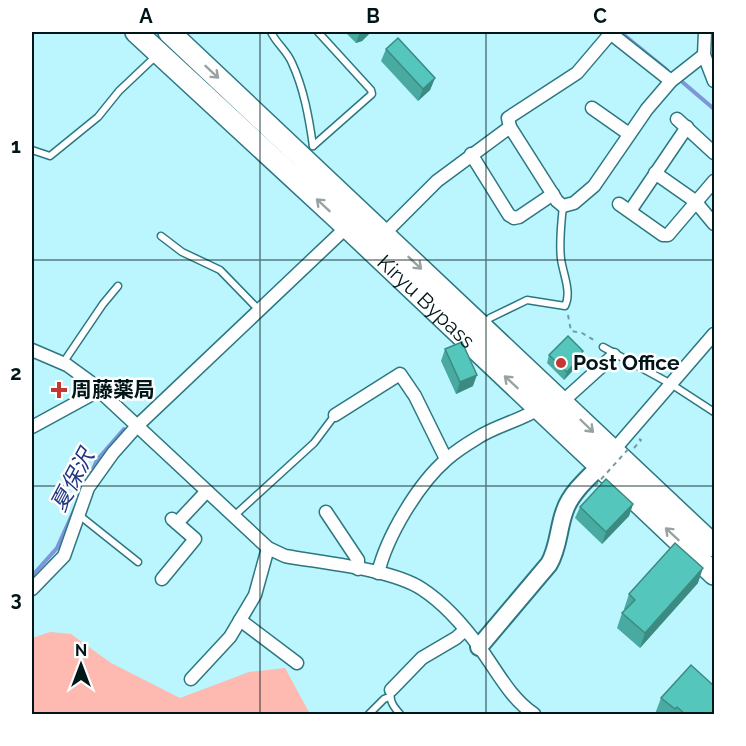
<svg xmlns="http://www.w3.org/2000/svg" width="746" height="746" font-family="Raleway,'Noto Sans JP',sans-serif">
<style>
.green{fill:#feb9b0}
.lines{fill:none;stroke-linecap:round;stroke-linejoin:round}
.stream{stroke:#7c96d9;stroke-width:4}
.lane-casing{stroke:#2c7781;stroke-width:9}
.street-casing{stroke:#2c7781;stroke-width:15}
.secondary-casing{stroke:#2c7781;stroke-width:20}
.highway-casing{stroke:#2c7781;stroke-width:24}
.path{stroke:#719ca3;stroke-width:2;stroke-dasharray:4.5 4.5;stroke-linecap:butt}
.lane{stroke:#fff;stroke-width:6}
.street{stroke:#fff;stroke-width:12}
.secondary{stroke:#fff;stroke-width:16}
.highway{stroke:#fff;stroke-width:21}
.path-bridge{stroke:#719ca3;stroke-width:2;stroke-dasharray:4.5 4.5;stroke-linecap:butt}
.wall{fill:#48aaa1}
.shaded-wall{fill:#3b8b83}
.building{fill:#54c6bb;stroke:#3b8b83;stroke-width:1.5}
.oneway{stroke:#99a2a3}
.grid{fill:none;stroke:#011619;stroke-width:1.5;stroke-opacity:0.55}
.poi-dot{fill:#c53731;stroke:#fff;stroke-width:2}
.labels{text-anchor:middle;stroke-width:5;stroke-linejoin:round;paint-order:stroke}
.street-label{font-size:21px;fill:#011619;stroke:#fff}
.poi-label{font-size:21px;font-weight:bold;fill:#011619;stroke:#fff;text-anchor:start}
.water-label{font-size:22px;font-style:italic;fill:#203684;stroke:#fff}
.neatline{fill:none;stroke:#011619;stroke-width:2}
.grid-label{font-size:20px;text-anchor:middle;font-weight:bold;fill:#011619}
</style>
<rect width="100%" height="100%" fill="#bbf5fd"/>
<polygon class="green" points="50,632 71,634 111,663 180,698 249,672 285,668 310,714 32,714 32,638"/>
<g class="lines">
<g class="stream">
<polyline points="624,35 667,70"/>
<polyline points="680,80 714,109"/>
<polyline points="89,478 97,460 124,429"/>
<polyline points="32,576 57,548 76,506"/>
</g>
<defs>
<g id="lane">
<path d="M271 32C276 43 287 51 292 63 304 89 309 118 313 146"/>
<polyline points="313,146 372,94 371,90 318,32"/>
<polyline points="32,150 50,156 98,117 119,91 156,56"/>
<polyline points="161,236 182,252 220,270 259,310"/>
<path d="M483 325 490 318 527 300 565 306C572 292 563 274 561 259 559 242 561 224 563 206"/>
<polyline points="603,347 671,384 714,412"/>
<polyline points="63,363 103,304 118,286"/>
<polyline points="79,515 138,562"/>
<polyline points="234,516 314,443 335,415"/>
<path d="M391 690C389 701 393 706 400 714"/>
<polyline points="369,714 384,699 389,697"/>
</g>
<g id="street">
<polyline points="609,32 671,81"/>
<polyline points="705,32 704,55 714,81"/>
<polyline points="611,33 577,73 508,118 510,127 557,201 563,206 574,203 594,186 647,109 671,81 704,55"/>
<polyline points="592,108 629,134"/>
<polyline points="677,119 714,153"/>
<polyline points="471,154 509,215 514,218 519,217 553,194"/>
<polyline points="655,173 695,201 714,224"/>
<polyline points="619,204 663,235 668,235 714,181"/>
<polyline points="630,211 687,127"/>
<polyline points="384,234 437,181 510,127"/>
<path d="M32 350 67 365 89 381 268 548 285 556C323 563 392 569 422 589 445 604 464 626 480 648 497 671 510 698 534 714"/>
<polyline points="562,402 614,355"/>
<polyline points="335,415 400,374 415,396 446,459"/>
<polyline points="32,427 98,391"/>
<polyline points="613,451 714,334"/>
<polyline points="326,512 358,560 358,569"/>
<polyline points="177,523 207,491"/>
<path d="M378 573C387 536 418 484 447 459 456 451 467 444 477 438 497 425 520 421 540 408"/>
<polyline points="162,579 195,539 172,519"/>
<polyline points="32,589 64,556 88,488 113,453 137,426 350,224"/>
<polyline points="240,620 297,663"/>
<polyline points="191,679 230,637 255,595 268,548"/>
<polyline points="391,690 422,658 456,638 465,630"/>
</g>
<path id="secondary" d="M479 647 549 564C559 547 558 528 565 510 572 490 593 474 607 459"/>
<g id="highway">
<path id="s1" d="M136 32 347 227 714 574"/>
<polyline points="169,32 714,546"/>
</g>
</defs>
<use href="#lane" class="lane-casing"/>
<use href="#street" class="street-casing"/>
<use href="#secondary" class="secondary-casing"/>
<use href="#highway" class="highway-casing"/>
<g class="path">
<polyline points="568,315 571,331 582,333 597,342"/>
<polyline points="634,448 641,440 639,439"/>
</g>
<use href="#lane" class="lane"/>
<use href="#street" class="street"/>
<use href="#secondary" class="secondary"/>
<use href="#highway" class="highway"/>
<polyline class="path-bridge" points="595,486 631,446"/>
</g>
<g class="wall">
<polygon points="345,32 371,32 362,41 356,43"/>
<polygon points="386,49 435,78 430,90 418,101 381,61"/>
<polygon points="445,349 473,386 456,394 441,361"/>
<polygon points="583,351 578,365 564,380 547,363 549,355"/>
<polygon points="633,504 629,516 602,544 575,518 580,507"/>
<polygon points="698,583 640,648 617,628 622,613 625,610 624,609 629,594"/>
<polygon points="661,698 714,714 655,714"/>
</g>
<g class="shaded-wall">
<polygon points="360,32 371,32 362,41 356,43"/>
<polygon points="435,78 430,90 418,101 423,89"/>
<polygon points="583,351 578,365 564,380 567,372"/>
<polygon points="477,375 473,386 456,394 460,382"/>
<polygon points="633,504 629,516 602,544 606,532"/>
<polygon points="703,568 698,583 640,648 645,633"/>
</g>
<g class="building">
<polygon points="398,38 435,78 423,89 386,49"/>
<polygon points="568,336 583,351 579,356 580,357 567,372 549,355"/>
<polygon points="462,342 477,375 460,382 445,349"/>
<polygon points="606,479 633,504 606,532 580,507"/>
<polygon points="675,543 703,568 645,633 622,613 635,600 629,594"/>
<polygon points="691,665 714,686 714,712 712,714 685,714 677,707 675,709 661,698"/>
</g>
<defs><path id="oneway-shaft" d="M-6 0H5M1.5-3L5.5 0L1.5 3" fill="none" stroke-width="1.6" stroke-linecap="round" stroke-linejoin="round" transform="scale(1.5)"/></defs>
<g class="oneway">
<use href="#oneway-shaft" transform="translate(212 72) rotate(43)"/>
<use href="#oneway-shaft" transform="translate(323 205) rotate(-137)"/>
<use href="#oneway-shaft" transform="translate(415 263) rotate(43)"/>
<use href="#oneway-shaft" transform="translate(511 382) rotate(-137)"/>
<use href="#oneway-shaft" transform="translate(587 426) rotate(44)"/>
<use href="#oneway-shaft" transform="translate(672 534) rotate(-137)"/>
</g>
<path class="grid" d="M260 32V714M486 32V714M32 260H714M32 486H714"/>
<g class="poi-dot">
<circle cx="561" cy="363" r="6"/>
<path d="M56 381h6v6h6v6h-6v6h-6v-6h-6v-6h6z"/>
</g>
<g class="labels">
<g class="street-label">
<text dy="7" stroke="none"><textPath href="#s1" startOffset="396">Kiryu Bypass</textPath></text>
</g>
<g class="poi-label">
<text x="573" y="370">Post Office</text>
<text x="71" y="397">周藤薬局</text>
</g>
<g class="water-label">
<text transform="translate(72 480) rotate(-62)" y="8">夏保沢</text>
</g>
</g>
<rect width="746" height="746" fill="none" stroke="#ffffff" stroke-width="66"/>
<g transform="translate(81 665)" stroke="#ffffff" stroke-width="4.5" paint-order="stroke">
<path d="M0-4.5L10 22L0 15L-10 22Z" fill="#011619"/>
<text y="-9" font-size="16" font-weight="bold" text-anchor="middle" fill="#011619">N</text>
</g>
<rect x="33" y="33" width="680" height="680" class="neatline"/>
<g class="grid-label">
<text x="146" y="23">A</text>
<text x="373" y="23">B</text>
<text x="600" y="23">C</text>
<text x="16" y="153">1</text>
<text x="16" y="380">2</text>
<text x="16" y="606">3</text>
</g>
</svg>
